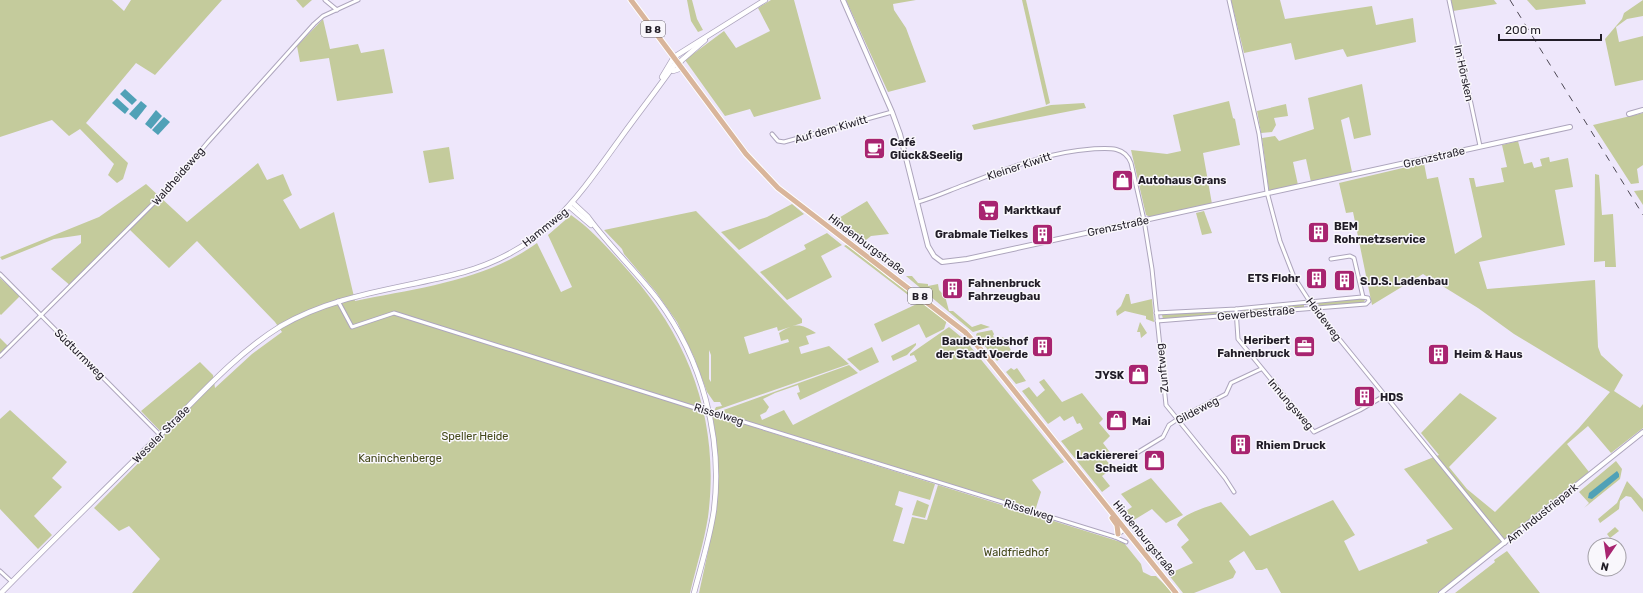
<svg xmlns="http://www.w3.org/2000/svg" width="1643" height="593" font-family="Rubik,sans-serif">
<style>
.green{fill:#c4cb9c;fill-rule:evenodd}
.water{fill:#50a1b7}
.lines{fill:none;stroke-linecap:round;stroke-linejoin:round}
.minor-casing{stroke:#ada5bd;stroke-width:5}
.tertiary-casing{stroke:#ada5bd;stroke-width:6}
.secondary-casing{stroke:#ada5bd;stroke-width:6}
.primary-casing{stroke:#fff;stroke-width:7}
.minor{stroke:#fff;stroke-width:3}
.tertiary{stroke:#fff;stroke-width:4}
.secondary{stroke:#fff;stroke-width:4.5}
.primary{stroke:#d9b59b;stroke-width:5}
.rail{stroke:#4d4854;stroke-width:1;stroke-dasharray:7 7;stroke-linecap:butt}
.labels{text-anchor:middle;stroke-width:3;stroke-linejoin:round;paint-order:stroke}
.shield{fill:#f9f7fc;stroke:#625e67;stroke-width:1}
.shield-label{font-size:10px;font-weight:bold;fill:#211d27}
.street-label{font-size:11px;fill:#211d27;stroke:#f9f7fc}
.poi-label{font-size:11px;font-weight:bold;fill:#211d27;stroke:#f9f7fc;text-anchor:start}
.park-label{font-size:11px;fill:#434819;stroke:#f9f7fc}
</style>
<rect width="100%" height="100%" fill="#eee7fb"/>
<g class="green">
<polygon points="0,0 112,0 124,11 131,0 222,0 155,75 136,63 86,123 128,163 123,179 117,183 108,175 114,164 80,129 69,136 52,120 0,137"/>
<polygon points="296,0 312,0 303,8"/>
<polygon points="687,0 692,0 697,19 703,30 698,32 691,21"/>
<polygon points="771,0 794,0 821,99 754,117 750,109 725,116 685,60 724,31 736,48 770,31 758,8"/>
<polygon points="846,0 916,0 893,4 894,10 906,28 926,82 888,92"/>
<polygon points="1022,0 1026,0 1050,103 1046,105"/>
<polygon points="1231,0 1280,0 1285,19 1372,6 1376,25 1413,18 1416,42 1347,57 1343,49 1295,60 1291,43 1244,53"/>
<polygon points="1451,0 1494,0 1497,4 1453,11"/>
<polygon points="1527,0 1585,0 1586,4 1536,10"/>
<polygon points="1643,0 1643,16 1627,19 1616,27 1619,42 1643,36 1643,80 1615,86 1605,39 1622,19 1624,13"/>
<polygon points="323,19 330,49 358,44 361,53 384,49 393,93 337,101 329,58 300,62 297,46"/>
<polygon points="1362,84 1371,135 1354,139 1349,117 1341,120 1352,172 1311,182 1306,159 1293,162 1298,185 1269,191 1262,138 1275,136 1279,141 1314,129 1308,98"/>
<polygon points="1229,101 1233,118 1235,119 1240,145 1203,153 1212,204 1150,217 1146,215 1131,150 1167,154 1181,151 1173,115"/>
<polygon points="1084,103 1086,108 974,130 972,125 1051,105"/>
<polygon points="1286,104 1288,116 1274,118 1276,125 1272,132 1261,133 1257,111"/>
<polygon points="1643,113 1643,165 1637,169 1639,183 1631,184 1593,125"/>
<path d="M1518 141 1524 164 1532 162 1534 168 1542 166 1540 159 1549 157 1550 162 1568 158 1573 187 1555 190 1565 245 1479 262 1487 289 1595 280 1598 347 1601 355 1623 375 1614 391 1640 408 1643 404V428L1611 453 1588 426 1567 444 1589 472 1437 593H1281L1267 568 1262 570H1256L1244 551 1229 561 1236 572 1233 578 1194 593H1183L1168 574 1193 563 1181 547 1189 540 1177 525C1180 514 1210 506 1221 502L1250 536 1333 500 1355 535 1344 541 1359 571 1428 543 1426 540 1453 529 1404 469 1439 455 1421 433 1460 393 1497 418 1449 467 1467 489 1495 512 1579 428 1610 392 1514 334 1478 308 1423 274 1372 305 1353 212 1346 213 1339 183 1424 163 1427 179 1438 177 1455 254 1482 237 1469 178H1474L1476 187 1504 182 1501 168 1507 167 1502 145Z"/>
<polygon points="449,147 454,179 429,183 423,151"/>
<path d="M258 163 267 180 283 174 292 195 283 200 300 229 334 212 355 301C417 288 485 281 537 243L561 292 572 287 548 235 571 215C594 231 613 254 631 274 692 343 720 425 708 517 704 542 696 568 690 593H132L160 559 129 526 119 531 94 508 165 436 141 411 200 362 213 375 215 388 252 354 282 332 275 322 197 241 169 268 129 229 72 287 51 269 81 243V235L54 239 2 260 0 257 99 217 146 184 187 222Z"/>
<polygon points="1595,174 1599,175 1602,215 1613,214 1616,267 1605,267 1605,261 1594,262"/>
<polygon points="1643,190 1643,205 1634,191"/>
<polygon points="867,201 889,234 871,236 861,244 832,222"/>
<polygon points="792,204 804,214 739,250 721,232 767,217"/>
<path d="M696 211 802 319V323L778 331 777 327 744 337 749 354 789 342 788 339 781 341 779 333C794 323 801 323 816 333L806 336 809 344 799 347 801 354 829 346 849 364 714 411 716 407 722 406 720 402H714L707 392 694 357 677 322 656 292 624 254 622 249 604 230ZM709 350 711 355V382L709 379Z"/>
<polygon points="1204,211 1212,233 1202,235 1196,213"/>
<polygon points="827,233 842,245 821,256 832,277 787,300 760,272 806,249 804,245"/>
<path d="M846 245C861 249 877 269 889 278 899 285 908 291 917 298L916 301 844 246Z"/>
<polygon points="906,276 912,276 918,283 928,284 928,286 938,284 939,290 945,296 949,311 953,311 972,327 981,324 990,327 973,332"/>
<polygon points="0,278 20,296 1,315 0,314"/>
<polygon points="1126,294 1129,294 1131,304 1152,299 1154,322 1146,319 1146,316 1125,311 1117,316 1116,311 1121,306"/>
<polygon points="1363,298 1365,301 1362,303 1321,307 1318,304 1319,302"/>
<polygon points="921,302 947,320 944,329 926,338 919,324 882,342 874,324"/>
<polygon points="1304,304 1304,308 1242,313 1241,309"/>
<polygon points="1230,310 1230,314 1163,319 1162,315"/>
<polygon points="1140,322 1147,333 1141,338 1140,332 1137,332"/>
<polygon points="949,327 966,341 1064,462 1032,480 1041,492 1035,511 718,412 849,365 858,373 800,400 797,393 800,392 798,385 775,393 763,399 769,407 766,412 760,415 762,420 784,410 793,425 917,361 914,355 910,356 910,354"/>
<polygon points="992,330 994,334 993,336 997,341 1003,337 1011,350 997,361 976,335 977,333"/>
<polygon points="0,338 8,346 0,354"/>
<polygon points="916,343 916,345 907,355 893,361 891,356"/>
<polygon points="872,347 879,362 860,371 847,359"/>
<polygon points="1011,368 1014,370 1017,368 1026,381 1016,384 1006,372"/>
<polygon points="1044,379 1062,402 1082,393 1103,419 1099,423 1110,436 1103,443 1112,455 1106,460 1113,468 1102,476 1110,486 1102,492 1061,441 1083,429 1080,423 1077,424 1073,416 1064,421 1060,416 1048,424 1022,391 1029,387 1037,397 1045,390 1039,382"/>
<polygon points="10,410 67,462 52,478 62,487 34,516 52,535 38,549 0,509 0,419"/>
<path d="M712 414 935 484 930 500 899 491 895 505 903 508 893 541 904 544 912 517 927 520 938 485 1124 543 1141 564 1143 572 1151 576H1156L1173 593H699C713 530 725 479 712 414Z"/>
<polygon points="1616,461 1622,469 1620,479 1584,508 1589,503 1579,492"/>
<polygon points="1151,478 1183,515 1166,523 1152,509 1129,523 1121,514 1132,507 1121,494"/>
<polygon points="1627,481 1643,499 1643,512 1631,497 1626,496 1620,501 1619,509 1600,523 1598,519 1617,503"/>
<polygon points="917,500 929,505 925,518 912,515"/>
<polygon points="1615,527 1619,531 1610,538 1607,534"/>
<polygon points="1507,551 1540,593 1455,593 1495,562 1494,560"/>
</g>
<g class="water">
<polygon points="125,89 137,100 132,105 120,94"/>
<polygon points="117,98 129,109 125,114 112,103"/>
<polygon points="141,101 147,106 136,120 129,114"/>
<polygon points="156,110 162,116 151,129 145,124"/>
<polygon points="164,117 170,122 158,135 152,130"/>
<polygon points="1617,471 1619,474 1619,477 1592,499 1588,498 1589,493"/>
</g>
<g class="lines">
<defs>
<g id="minor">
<polyline points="325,0 337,10"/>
<polyline points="1229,0 1259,134 1267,192 1280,241 1294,277 1314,308 1505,543"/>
<polyline points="1449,0 1480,146"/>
<polyline points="772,134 778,141 784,142 892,112"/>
<path d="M918 202C933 198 948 191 964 185 1006 169 1047 152 1092 149 1108 148 1125 146 1131 163L1144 220 1152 269 1166 405 1225 478 1234 492"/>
<polyline points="1331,259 1350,256 1354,258 1363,297"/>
<polyline points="0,274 160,435"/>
<polyline points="338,301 352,327 394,313 708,412 715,413 1115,537"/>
<polyline points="1236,309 1238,339 1314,432 1360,410 1384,396"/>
<polyline points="1156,313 1236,309 1362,297 1368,298 1369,301 1366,304 1157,321"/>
<polyline points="0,356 173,184 208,142 314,24 323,16 358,0"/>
<polyline points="1135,454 1163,437 1169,425 1178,419 1226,394 1231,383 1261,369"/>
<polyline points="1125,529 1115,537 1126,542"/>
<polyline points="0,571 12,582"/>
</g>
<g id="tertiary">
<polyline points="843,0 892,112 900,134 928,246 934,256 942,262 967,259 1570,127"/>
<polyline points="1629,114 1643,110"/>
<polyline points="1441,593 1643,432"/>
</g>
<g id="secondary">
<polyline points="677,66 682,60 705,40"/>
<polyline points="673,71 682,68"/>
<polyline points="662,77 674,57 765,0"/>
<path d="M573 203 588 217C609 246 636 271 658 300 702 359 723 438 714 510 710 538 701 566 694 593"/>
<polyline points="570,207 591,225"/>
<path d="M1 593C55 538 110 484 165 430 201 394 237 353 281 326 338 293 402 289 464 272 544 249 576 200 622 136 640 111 659 87 677 61"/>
</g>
<g id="primary">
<polyline points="631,0 746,154 778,188 965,332 984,353 1176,593"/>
<polyline points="1112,518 1117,525 1118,534"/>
</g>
</defs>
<use href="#minor" class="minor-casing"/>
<use href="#tertiary" class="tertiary-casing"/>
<use href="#secondary" class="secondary-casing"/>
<use href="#primary" class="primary-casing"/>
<use href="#minor" class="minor"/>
<use href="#tertiary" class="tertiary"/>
<use href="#secondary" class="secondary"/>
<use href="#primary" class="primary"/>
<polyline class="rail" points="1510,0 1643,215"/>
</g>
<defs>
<symbol id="cafe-square" viewBox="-11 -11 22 22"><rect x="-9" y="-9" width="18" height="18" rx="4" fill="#a82470" stroke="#f9f7fc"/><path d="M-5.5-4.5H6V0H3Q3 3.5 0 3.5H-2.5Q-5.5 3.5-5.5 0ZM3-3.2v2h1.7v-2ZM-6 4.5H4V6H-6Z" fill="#fff"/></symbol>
<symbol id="shop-square" viewBox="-11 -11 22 22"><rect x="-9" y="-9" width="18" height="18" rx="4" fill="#a82470" stroke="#f9f7fc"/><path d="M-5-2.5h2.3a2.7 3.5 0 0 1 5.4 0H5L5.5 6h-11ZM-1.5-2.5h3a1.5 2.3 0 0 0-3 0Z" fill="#fff"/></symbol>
<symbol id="supermarket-square" viewBox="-11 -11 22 22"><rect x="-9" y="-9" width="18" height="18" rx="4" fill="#a82470" stroke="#f9f7fc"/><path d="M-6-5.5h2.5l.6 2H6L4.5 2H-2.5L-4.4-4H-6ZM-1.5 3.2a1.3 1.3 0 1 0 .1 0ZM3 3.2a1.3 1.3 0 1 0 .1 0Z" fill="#fff"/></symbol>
<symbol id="building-square" viewBox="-11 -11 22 22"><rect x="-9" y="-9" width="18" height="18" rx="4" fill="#a82470" stroke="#f9f7fc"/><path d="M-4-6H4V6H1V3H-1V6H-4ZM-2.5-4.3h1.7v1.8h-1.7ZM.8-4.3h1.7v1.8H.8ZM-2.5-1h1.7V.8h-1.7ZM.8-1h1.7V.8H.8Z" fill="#fff"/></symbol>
<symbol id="office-square" viewBox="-11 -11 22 22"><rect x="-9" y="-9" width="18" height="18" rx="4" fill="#a82470" stroke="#f9f7fc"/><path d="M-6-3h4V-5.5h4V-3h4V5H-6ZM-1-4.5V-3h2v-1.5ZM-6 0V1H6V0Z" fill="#fff"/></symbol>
</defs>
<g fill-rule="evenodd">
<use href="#cafe-square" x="862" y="136" width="25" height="25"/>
<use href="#shop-square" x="1110" y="168" width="25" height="25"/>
<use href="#supermarket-square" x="976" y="198" width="25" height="25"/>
<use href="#building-square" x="1306" y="220" width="25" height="25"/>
<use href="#building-square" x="1030" y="222" width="25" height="25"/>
<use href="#building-square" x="1304" y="266" width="25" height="25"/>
<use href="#building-square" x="1332" y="268" width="25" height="25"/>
<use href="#building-square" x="940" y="276" width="25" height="25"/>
<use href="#office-square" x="1292" y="334" width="25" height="25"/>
<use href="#building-square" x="1030" y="334" width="25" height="25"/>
<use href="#building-square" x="1426" y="342" width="25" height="25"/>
<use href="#shop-square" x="1126" y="362" width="25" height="25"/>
<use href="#building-square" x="1352" y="384" width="25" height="25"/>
<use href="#shop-square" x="1104" y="408" width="25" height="25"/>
<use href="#building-square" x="1228" y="432" width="25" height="25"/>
<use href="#shop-square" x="1142" y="448" width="25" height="25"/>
</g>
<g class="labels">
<g class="shield">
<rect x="641" y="21" width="24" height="16" rx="3"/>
<rect x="908" y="288" width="24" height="16" rx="3"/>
</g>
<g class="shield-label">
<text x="653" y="33">B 8</text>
<text x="920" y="300">B 8</text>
</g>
<g class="street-label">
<text transform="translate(1464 73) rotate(78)" y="4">Im Hörsken</text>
<text transform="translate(831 129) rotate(-16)" y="4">Auf dem Kiwitt</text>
<text transform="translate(1434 157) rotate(-13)" y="4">Grenzstraße</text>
<text transform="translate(1019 166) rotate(-18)" y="4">Kleiner Kiwitt</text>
<text transform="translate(178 176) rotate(-49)" y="4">Waldheideweg</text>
<text transform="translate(1118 226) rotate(-12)" y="4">Grenzstraße</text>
<text transform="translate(545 227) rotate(-39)" y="4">Hammweg</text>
<text transform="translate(867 244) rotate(37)" y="4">Hindenburgstraße</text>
<text transform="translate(1256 313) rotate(-5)" y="4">Gewerbestraße</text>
<text transform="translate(1324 319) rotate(53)" y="4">Heideweg</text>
<text transform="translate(80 354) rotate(45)" y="4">Südturmweg</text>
<text transform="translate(1162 368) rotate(-96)" y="4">Zunftweg</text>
<text transform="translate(1291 404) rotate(49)" y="4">Innungsweg</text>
<text transform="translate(1197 410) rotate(-28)" y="4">Gildeweg</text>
<text transform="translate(719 414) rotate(17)" y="4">Risselweg</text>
<text transform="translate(161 434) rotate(-45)" y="4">Weseler Straße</text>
<text transform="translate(1029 510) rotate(17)" y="4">Risselweg</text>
<text transform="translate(1542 513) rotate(-39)" y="4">Am Industriepark</text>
<text transform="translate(1145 538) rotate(51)" y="4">Hindenburgstraße</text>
</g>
<g class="poi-label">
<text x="890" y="146">Café<tspan x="890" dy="13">Glück&amp;Seelig</tspan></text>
<text x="1138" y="184">Autohaus Grans</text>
<text x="1004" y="214">Marktkauf</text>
<text x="1334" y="230">BEM<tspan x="1334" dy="13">Rohrnetzservice</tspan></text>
<text x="1028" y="238" text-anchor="end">Grabmale Tielkes</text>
<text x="1300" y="282" text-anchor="end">ETS Flohr</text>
<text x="1360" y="285">S.D.S. Ladenbau</text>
<text x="968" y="287">Fahnenbruck<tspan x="968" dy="13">Fahrzeugbau</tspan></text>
<text x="1290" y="344" text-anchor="end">Heribert<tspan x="1290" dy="13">Fahnenbruck</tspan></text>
<text x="1028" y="345" text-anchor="end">Baubetriebshof<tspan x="1028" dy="13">der Stadt Voerde</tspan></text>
<text x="1454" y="358">Heim &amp; Haus</text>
<text x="1124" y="379" text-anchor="end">JYSK</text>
<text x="1380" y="401">HDS</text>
<text x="1132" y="425">Mai</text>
<text x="1256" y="449">Rhiem Druck</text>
<text x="1138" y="459" text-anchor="end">Lackiererei<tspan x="1138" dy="13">Scheidt</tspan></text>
</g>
<g class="park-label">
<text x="475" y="440">Speller Heide</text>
<text x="400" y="462">Kaninchenberge</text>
<text x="1016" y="556">Waldfriedhof</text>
</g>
</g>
<g transform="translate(1607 557) rotate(193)"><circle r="19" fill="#f9f7fc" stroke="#a3a0a7"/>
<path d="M0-3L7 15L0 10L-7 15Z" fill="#a82470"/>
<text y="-6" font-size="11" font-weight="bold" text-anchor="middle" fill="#211d27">N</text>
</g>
<path d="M1499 34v6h102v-6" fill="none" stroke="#211d27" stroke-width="2"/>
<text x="1505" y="34" font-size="12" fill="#211d27" stroke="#f9f7fc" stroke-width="3" paint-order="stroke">200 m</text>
</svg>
